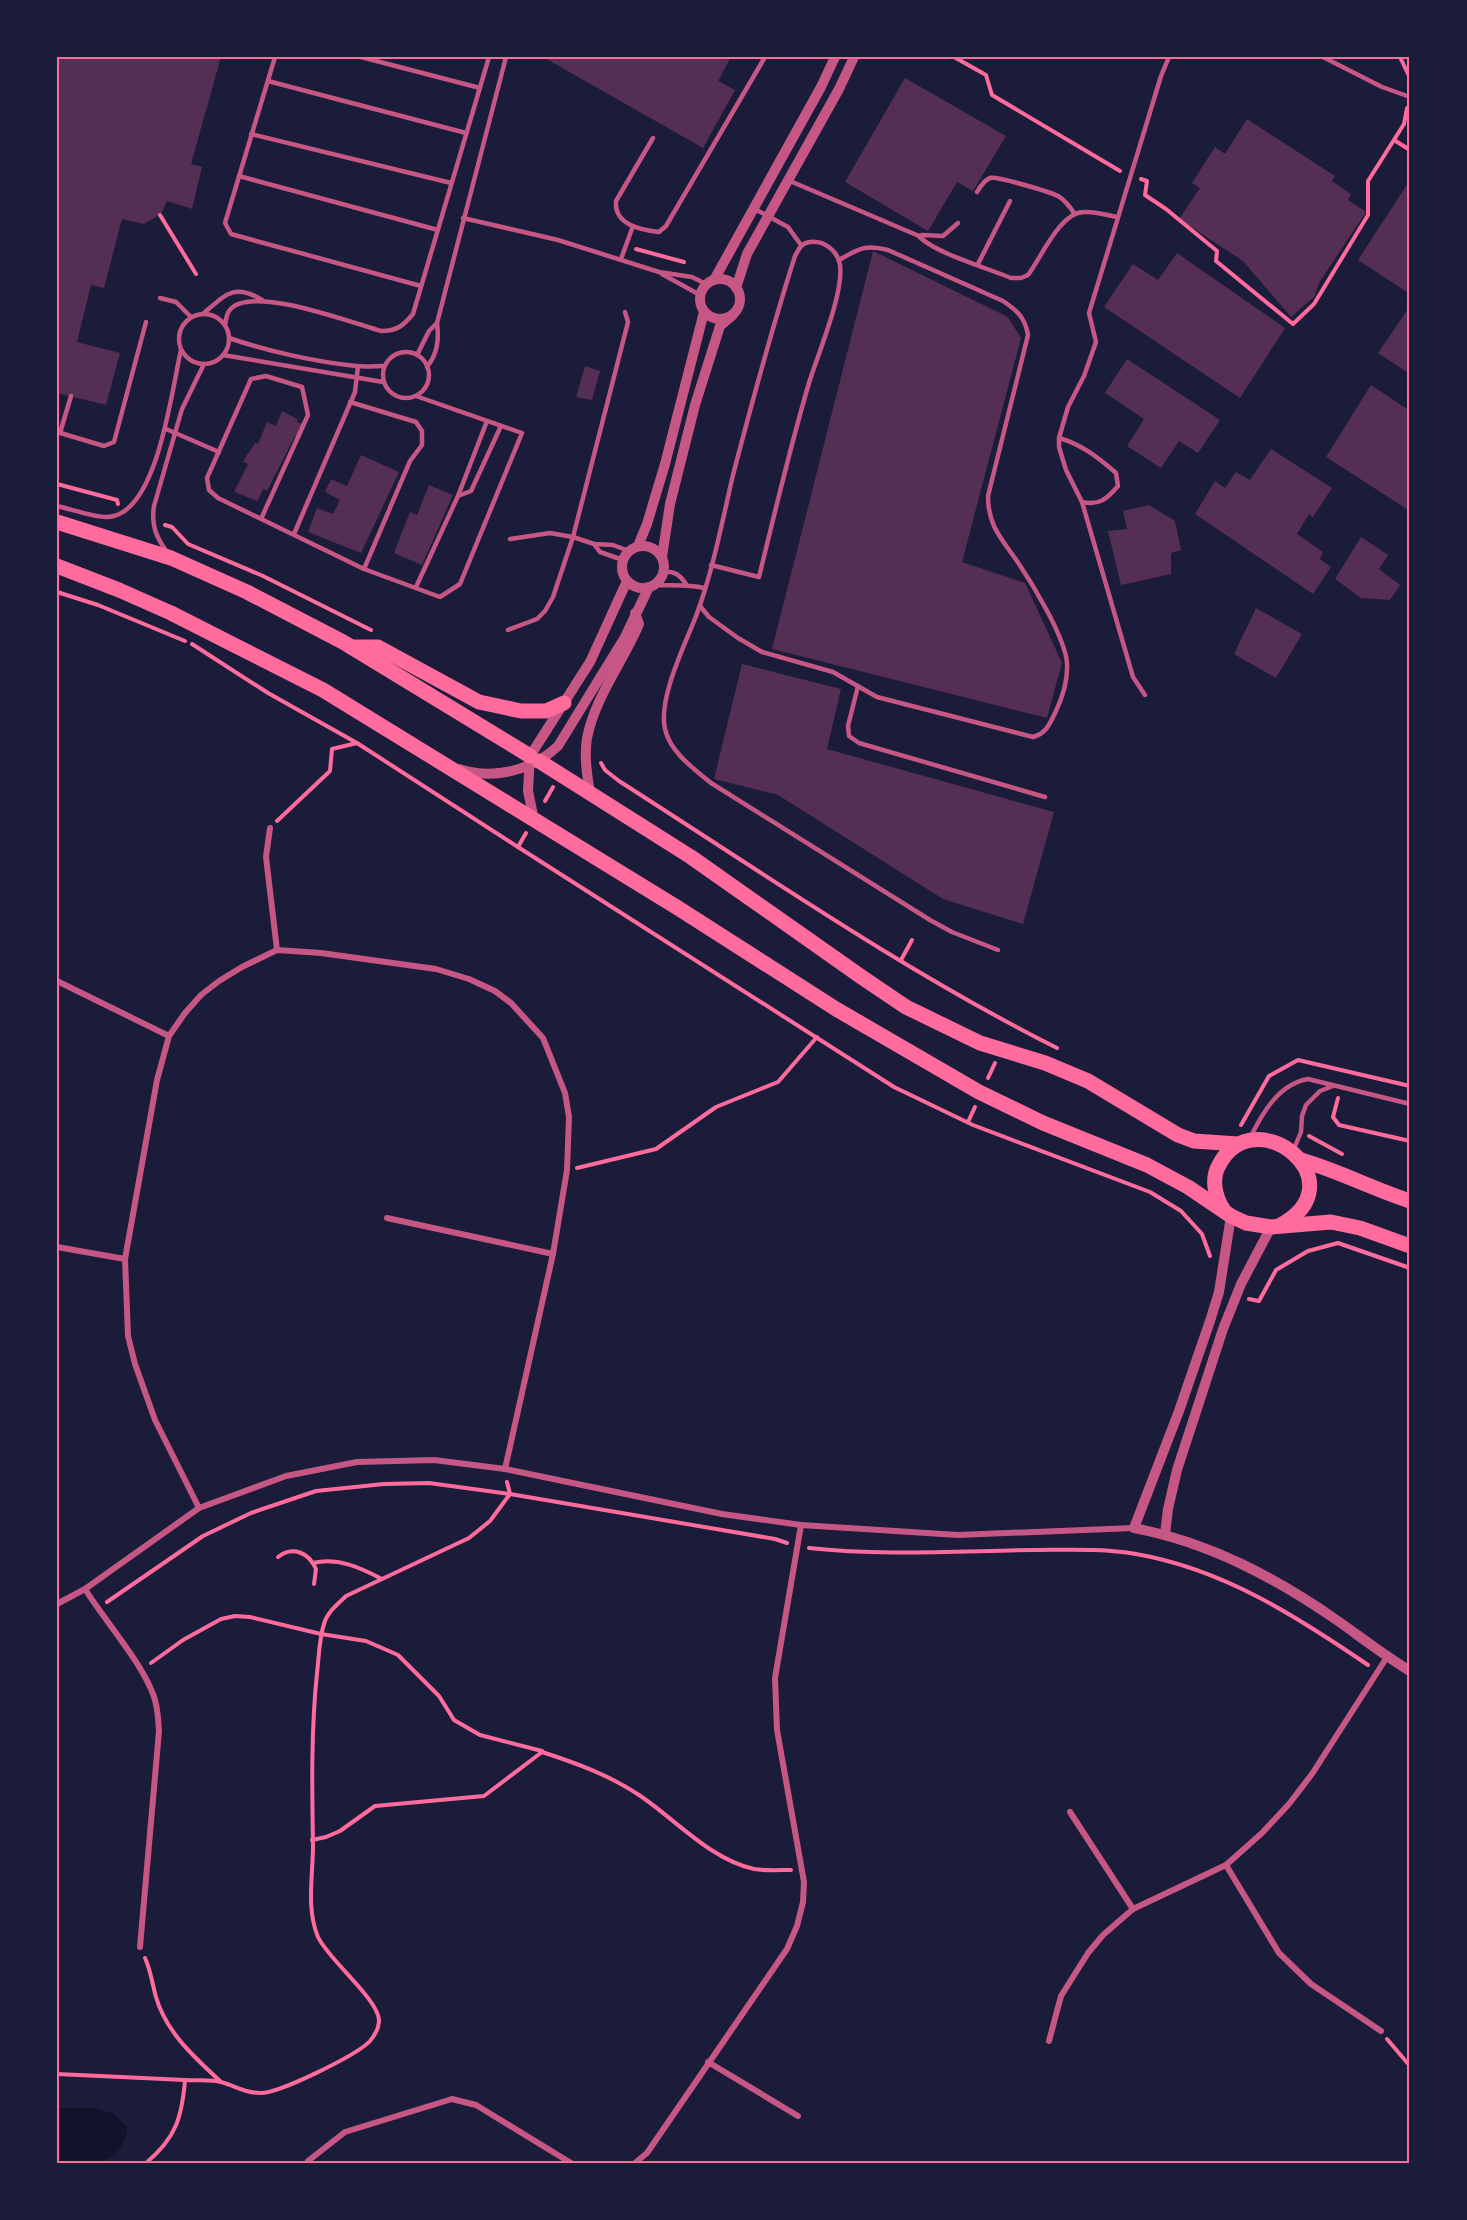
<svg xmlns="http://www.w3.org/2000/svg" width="1467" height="2220" font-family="Karla,sans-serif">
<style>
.water{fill:#12122b}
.building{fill:#542f53}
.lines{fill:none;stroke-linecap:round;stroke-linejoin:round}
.path{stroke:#ff6b9d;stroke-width:4}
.service{stroke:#c65784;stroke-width:4.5}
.minor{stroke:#c65784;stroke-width:6}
.tertiary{stroke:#c65784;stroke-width:10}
.primary{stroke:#ff6b9d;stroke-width:15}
.neatline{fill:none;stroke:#ff6b9d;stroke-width:2}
</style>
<rect width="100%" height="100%" fill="#1b1b3a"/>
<path class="water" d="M57 2108H95L112 2113 127 2126C127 2145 114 2159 96 2163 84 2166 69 2163 57 2163Z"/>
<g class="building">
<polygon points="57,57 221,57 191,164 202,167 192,209 167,201 161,214 144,224 122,219 104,288 91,285 77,342 120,353 106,405 57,393"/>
<polygon points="543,57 731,57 718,81 735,90 703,148"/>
<polygon points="905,78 1006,136 973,191 957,182 928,231 845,182"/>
<polygon points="1247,119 1335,176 1332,181 1351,194 1348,200 1366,212 1319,283 1315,296 1291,317 1243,261 1179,219 1200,188 1192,183 1215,147 1225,154"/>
<polygon points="1410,180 1410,294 1358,260"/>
<polygon points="873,251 1008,317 1021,338 962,562 1025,583 1062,663 1047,718 772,649"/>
<polygon points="1177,253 1285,328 1240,398 1104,307 1133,264 1158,280"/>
<polygon points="1410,306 1410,374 1378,353"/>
<polygon points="1127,359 1220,420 1198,453 1179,441 1161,468 1127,446 1144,419 1105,393"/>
<polygon points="585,366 600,371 592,400 576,397"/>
<polygon points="1371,385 1410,411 1410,511 1326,457"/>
<polygon points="282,411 297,419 297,422 305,425 300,439 295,436 267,491 263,489 258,501 234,492 248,464 243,462 248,453 249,453 255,443 258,444 267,422 276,426"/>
<polygon points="1271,449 1332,488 1313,517 1309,514 1297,534 1323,552 1320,559 1331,567 1313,594 1195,514 1215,481 1225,488 1236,472 1250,480"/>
<polygon points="361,455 399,472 361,553 308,532 317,508 333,514 340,500 325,492 331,479 347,486"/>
<polygon points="429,485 453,495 422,565 394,553 410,512 417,515"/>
<polygon points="1149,505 1175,521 1181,550 1171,553 1171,574 1121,585 1108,531 1127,529 1123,511"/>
<polygon points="1361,537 1388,555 1379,569 1400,585 1390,600 1361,598 1335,579"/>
<polygon points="1256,608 1302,634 1276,678 1234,654"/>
<polygon points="742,664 841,689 827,749 1054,812 1023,924 943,899 778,795 714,779"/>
</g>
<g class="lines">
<g class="path">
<polyline points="954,57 986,75 992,95 1120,171"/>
<polyline points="1400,57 1410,78"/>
<polyline points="1394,140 1410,150"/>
<polyline points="1141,179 1147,181 1145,195 1166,209 1217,251 1216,261 1293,324 1314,304 1368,215 1368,181 1404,124 1407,108"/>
<polyline points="160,215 196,274"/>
<polyline points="636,249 684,262"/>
<polyline points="57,484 117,500 118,504"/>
<polyline points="165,525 172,527 188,544 263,576 371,630"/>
<polyline points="57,592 98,605 185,641"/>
<polyline points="192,644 268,693 357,743 518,847"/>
<path d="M601 763 605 770 619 781C763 873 904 971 1057 1048"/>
<polyline points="545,801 553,787"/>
<polyline points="277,821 330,771 332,749 357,743"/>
<polyline points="526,833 518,847 894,1087 973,1125 1150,1192 1181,1211 1202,1234 1210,1256"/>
<polyline points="901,960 912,940"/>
<polyline points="988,1078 995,1063"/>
<polyline points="1338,1098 1333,1117 1339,1125 1410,1141"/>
<polyline points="968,1122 975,1107"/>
<polyline points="1241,1125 1269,1076 1298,1060 1410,1086"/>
<polyline points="1309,1136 1342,1154"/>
<polyline points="577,1168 656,1149 716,1107 778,1082 817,1037"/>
<polyline points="1249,1299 1259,1301 1276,1270 1308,1251 1338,1243 1410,1268"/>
<path d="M809 1548C882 1556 958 1551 1032 1550 1066 1550 1102 1548 1136 1554 1223 1569 1296 1616 1368 1665"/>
<path d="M278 1557C293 1545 309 1553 316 1569L314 1584"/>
<path d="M313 1563C338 1557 361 1568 382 1579"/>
<polyline points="107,1602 203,1536 251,1513 316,1491 384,1484 429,1483 510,1494 775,1539 787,1543"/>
<polyline points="151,1663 183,1640 221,1619 235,1616 250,1617 321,1634 366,1641 398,1655 439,1696 454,1720 480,1735 542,1751"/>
<path d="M312 1840 326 1837 340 1831 375 1806 484 1796 542 1752C576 1763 609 1775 639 1795 675 1819 711 1860 754 1869 765 1871 780 1870 791 1870"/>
<path d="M145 1958C151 1971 152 1983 156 1997 166 2032 194 2057 220 2081"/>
<polyline points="1387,2039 1410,2066"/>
<path d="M57 2074 185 2080C182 2117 176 2138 146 2163"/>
<path d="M185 2080C196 2081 211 2079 221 2082 236 2086 244 2093 260 2093 278 2094 357 2055 370 2041 375 2035 379 2028 379 2020 378 1999 328 1959 318 1937 306 1909 313 1875 313 1846 312 1788 311 1731 317 1673 319 1657 319 1639 324 1624 327 1612 338 1604 346 1596L469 1538 490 1521 510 1494 507 1482"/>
</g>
<g class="service">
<polyline points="275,57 225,223 231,234 421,286"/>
<polyline points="361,57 480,88"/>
<polyline points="1323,57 1382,87 1410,97"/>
<polyline points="268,81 466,133"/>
<polyline points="251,134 451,183"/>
<path d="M653 138 616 201C614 225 641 230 659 232L666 226 765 57"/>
<polyline points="239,176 438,230"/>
<path d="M790 181 919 236C932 252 990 269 1011 278H1021L1028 275C1041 258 1060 212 1084 212 1094 211 1106 215 1117 217"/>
<path d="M977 192C980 187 984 180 990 178 997 176 1050 192 1058 196 1065 200 1070 207 1074 213"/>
<polyline points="753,208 788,227 801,245"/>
<polyline points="463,218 558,240 659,272 692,277 706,284"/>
<polyline points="919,236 923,235 943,236 958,223"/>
<polyline points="621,259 633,226"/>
<polyline points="978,264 1010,201"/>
<polyline points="662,274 700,295"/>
<polyline points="160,298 176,302 191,317"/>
<path d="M204 313C226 294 235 283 262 300"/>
<circle cx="204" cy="339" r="25"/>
<path d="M225 325C226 321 226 315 229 311 248 283 352 323 381 331 397 331 403 326 413 314L489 57"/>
<path d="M229 338C267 351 316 362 356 366 365 367 375 366 384 366"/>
<circle cx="406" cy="375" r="23"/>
<polyline points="223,355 383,382"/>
<polyline points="417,355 429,331 437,323"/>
<path d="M427 367C438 353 439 339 437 323L506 57"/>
<polyline points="350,402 416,422 422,431 422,445 410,461 364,569"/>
<polyline points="166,429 219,452"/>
<polyline points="57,432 104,446 114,442 146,322"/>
<polyline points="60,433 71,396"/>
<path d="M1059 438C1081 444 1099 458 1116 473L1118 486C1107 499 1099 506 1082 502"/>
<polyline points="458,496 487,421"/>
<path d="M57 506C71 509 92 517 106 517 158 518 172 386 181 350"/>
<polyline points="261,519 308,415 302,387 266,376 251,379 207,478 209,490 218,498 364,569 440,597 460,584 522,433 416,396"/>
<polyline points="294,534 355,392 358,366"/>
<polyline points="510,539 550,533 573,537 594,544 613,545 629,551"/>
<polyline points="594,544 600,552 623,560"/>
<path d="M167 552C156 537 151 525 154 506L182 409 204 364"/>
<path d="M711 565 759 577C775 512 790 447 809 383 818 354 844 293 840 265 838 251 824 240 810 242 801 243 799 249 795 256 772 328 752 402 733 475 722 522 713 571 696 616 685 645 658 698 665 729 670 752 694 769 711 783L930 920 952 932 998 950"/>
<path d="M664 572C675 571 680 575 686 584"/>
<path d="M655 585C672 586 687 584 704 588"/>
<polyline points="416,587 458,496 471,491 501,426"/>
<path d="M700 606 709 617 738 638 762 652 833 672 877 697 1033 737C1047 733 1050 723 1056 711 1063 696 1068 680 1067 663 1065 637 1032 583 1017 561 1000 537 988 525 988 496L1028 335C1025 318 1018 311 1003 301L888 250C865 244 858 249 839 260"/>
<polyline points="508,630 537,619 545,611 553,597 573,537 628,322 625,312"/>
<polyline points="858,686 848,726 849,736 859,743 1045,797"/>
<polyline points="1145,695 1133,677 1082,502 1066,470 1059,447 1059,438 1068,407 1084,376 1096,342 1089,313 1161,76 1169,57"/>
<path d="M1251 1136C1263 1112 1279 1084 1308 1079L1410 1104"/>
<polyline points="1293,1151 1301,1132 1302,1116 1306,1105 1320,1091 1333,1086"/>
</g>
<g class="minor">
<polyline points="270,828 266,857 277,950"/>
<polyline points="57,981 169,1036"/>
<polyline points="387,1218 553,1254"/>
<polyline points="57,1247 125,1259"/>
<polyline points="199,1508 155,1420 135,1364 128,1336 125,1259 157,1080 169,1036 185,1013 201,995 219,981 242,967 277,950 321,953 436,969 469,979 495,991 511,1003 543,1038 565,1093 569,1117 567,1170 553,1254 505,1469"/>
<path d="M85 1589C105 1621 140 1660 153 1694 158 1706 158 1718 159 1731L140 1947"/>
<polyline points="57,1604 85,1589 199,1508 286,1476 357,1462 434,1460 505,1469 722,1514 801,1525 958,1535 1134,1528"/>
<polyline points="1070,1812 1133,1909"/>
<polyline points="1226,1865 1279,1953 1311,1984 1381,2031"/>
<polyline points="1049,2041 1061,1996 1088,1953 1103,1935 1133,1909 1226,1865 1262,1833 1289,1804 1312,1774 1387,1657"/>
<polyline points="708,2062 798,2116"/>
<polyline points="308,2161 345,2132 452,2099 476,2105 571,2163"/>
<polyline points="635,2163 647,2153 787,1949 797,1926 803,1902 804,1882 777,1730 775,1678 801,1525"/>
</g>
<g class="tertiary">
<circle cx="720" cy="299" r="20"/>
<polyline points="714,280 821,87 835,57"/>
<polyline points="736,288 747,254 839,89 854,57"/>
<circle cx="643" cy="567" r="21"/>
<polyline points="638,546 647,524 665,464 704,312"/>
<polyline points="662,557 670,504 695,405 720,326 732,316"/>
<path d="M459 769C493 780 532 771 558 746L625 637 649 587"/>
<path d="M590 793C587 775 584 756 587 738 595 697 623 662 639 624L635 613"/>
<polyline points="534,820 528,791 530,756 590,662 627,581"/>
<path d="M1231 1216 1219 1292 1210 1321 1179 1411 1134 1528C1209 1542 1276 1578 1338 1621 1362 1638 1385 1656 1410 1671"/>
<polyline points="1165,1534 1168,1509 1177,1470 1223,1329 1241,1284 1271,1227"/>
</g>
<g class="primary">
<polyline points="57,522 171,558 247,592 343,642 530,756"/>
<polyline points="57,566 119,590 171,613 323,690 678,908 836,1009 979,1092 1043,1123 1147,1165 1188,1187 1231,1216 1246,1223 1271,1227 1331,1222 1360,1228 1410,1246"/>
<polyline points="351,647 378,647 479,702 521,711 546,711 564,703"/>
<polyline points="539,761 691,857 863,978 906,1007 980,1043 1045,1063 1088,1081 1178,1135 1194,1141 1238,1144"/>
<path d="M1301 1160C1339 1171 1373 1189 1410 1201"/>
<path d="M1223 1209C1215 1196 1211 1179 1219 1165 1254 1097 1362 1182 1279 1226"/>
</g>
</g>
<rect width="1467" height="2220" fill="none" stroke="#1b1b3a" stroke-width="117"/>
<rect x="58" y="58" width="1350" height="2104" class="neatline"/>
</svg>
